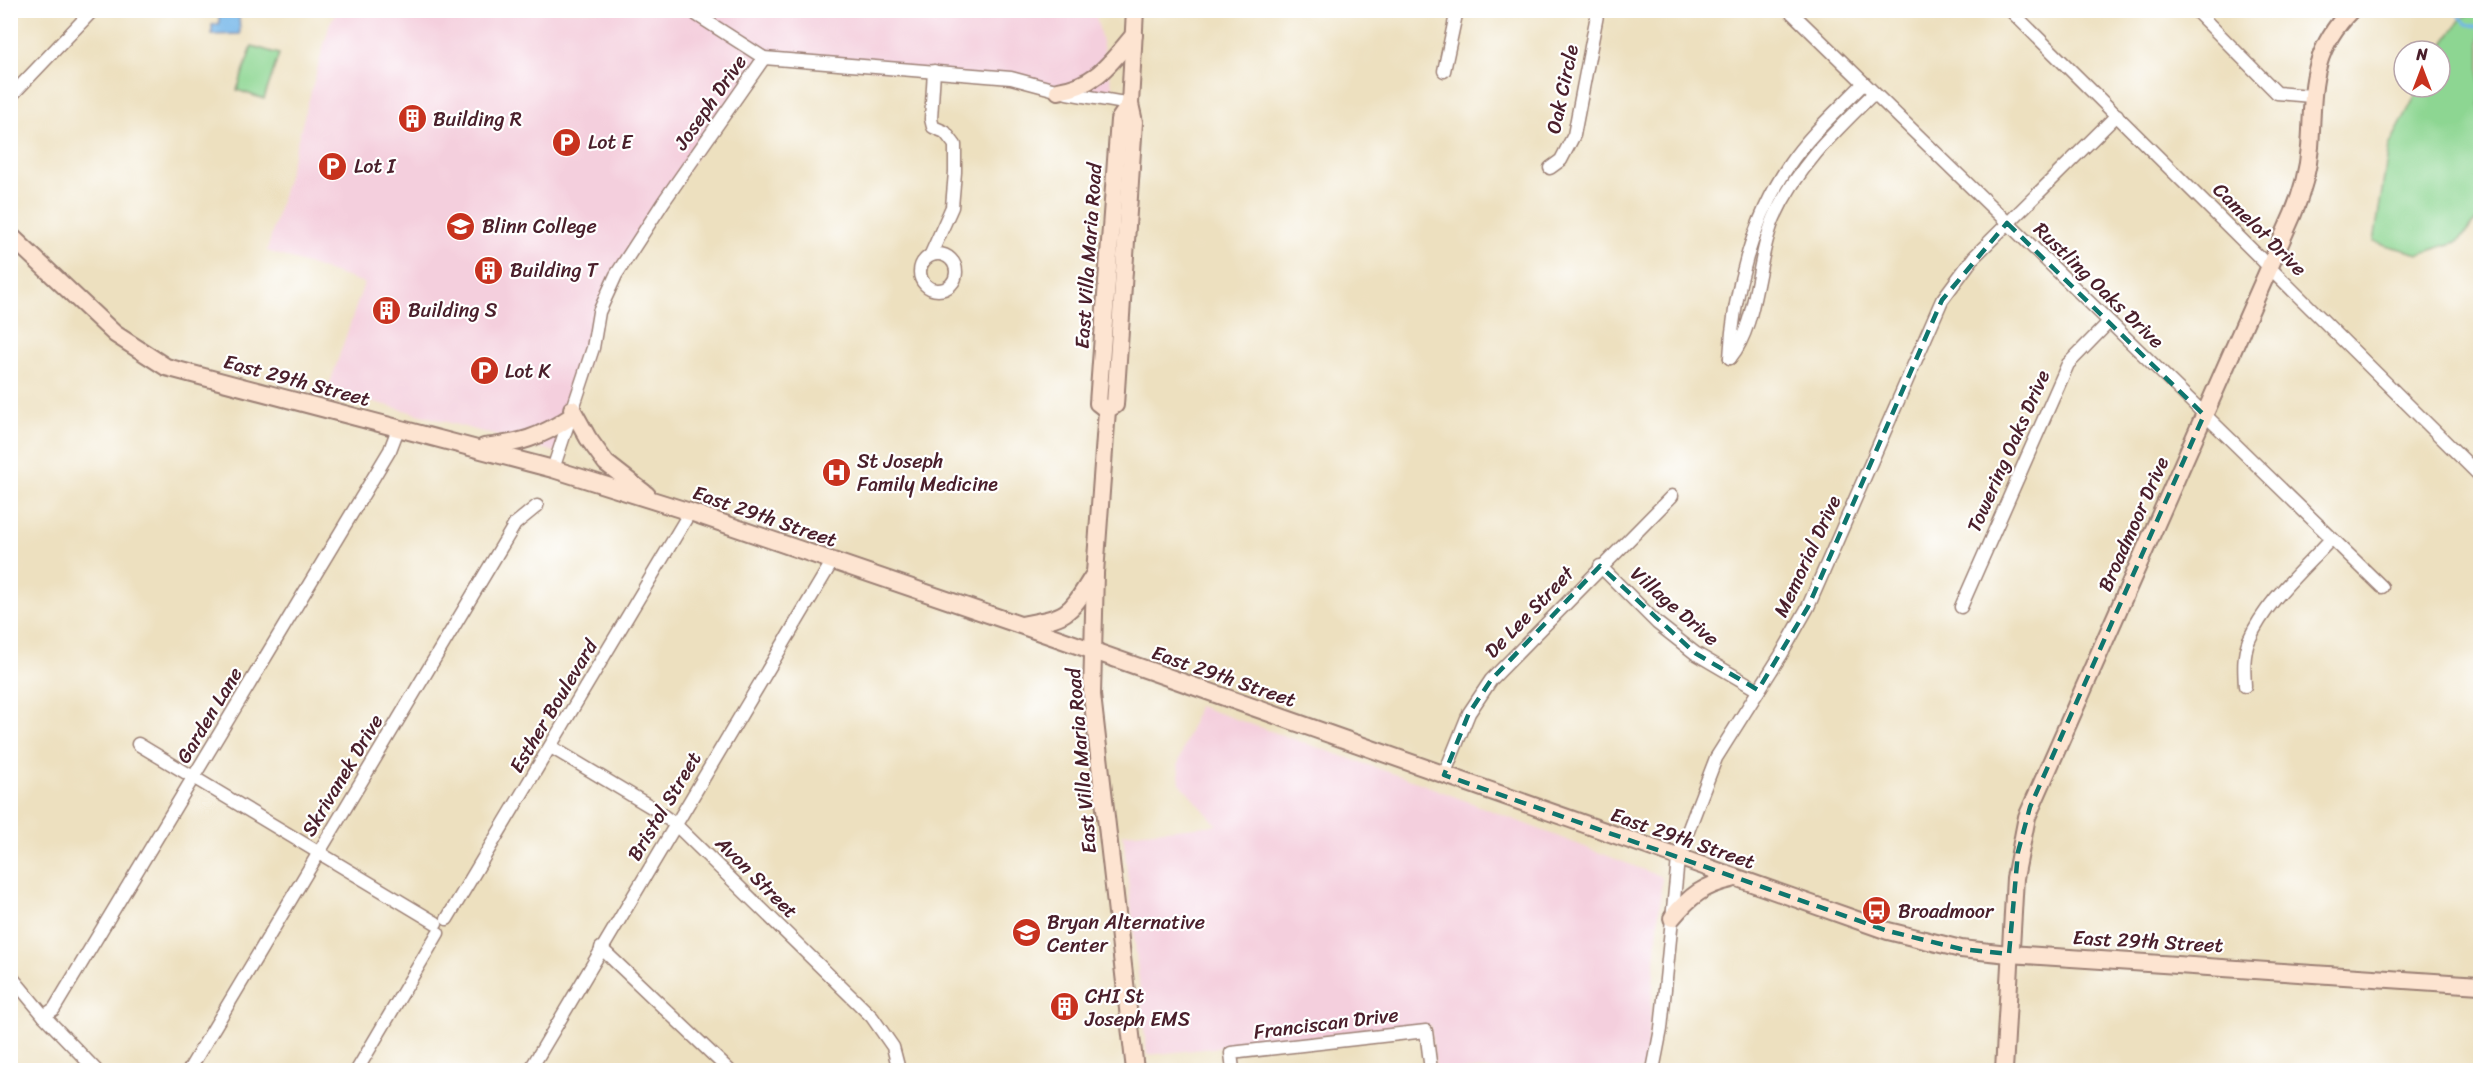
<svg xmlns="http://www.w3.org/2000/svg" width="2491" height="1081" font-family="Sriracha,sans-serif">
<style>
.built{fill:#f4cfdd}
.green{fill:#8dd692;stroke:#6c7a5e;stroke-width:1.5}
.water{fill:#73b6e8;stroke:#5e6a8a;stroke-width:1.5}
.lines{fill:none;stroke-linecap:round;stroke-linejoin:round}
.stream{stroke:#73b6e8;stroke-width:3}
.street-casing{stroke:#9c8075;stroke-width:15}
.secondary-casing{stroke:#9c8075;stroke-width:20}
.street{stroke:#fff;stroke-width:12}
.secondary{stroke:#fde4d1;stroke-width:16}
.marked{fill:none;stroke:#0f766e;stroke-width:4.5;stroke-dasharray:12 8;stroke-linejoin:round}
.labels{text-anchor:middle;stroke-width:4.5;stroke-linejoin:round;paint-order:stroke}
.street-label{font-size:20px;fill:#4a1f2b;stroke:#fff}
.poi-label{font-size:20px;fill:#4a1f2b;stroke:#fff;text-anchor:start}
</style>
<rect width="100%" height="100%" fill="#fff"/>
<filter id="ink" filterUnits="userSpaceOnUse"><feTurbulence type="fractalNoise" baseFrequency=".0167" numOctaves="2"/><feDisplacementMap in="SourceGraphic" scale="12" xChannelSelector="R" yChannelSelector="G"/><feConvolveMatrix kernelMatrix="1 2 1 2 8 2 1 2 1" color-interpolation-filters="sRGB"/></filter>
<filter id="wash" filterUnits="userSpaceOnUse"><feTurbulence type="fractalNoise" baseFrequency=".008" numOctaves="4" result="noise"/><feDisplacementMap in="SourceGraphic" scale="24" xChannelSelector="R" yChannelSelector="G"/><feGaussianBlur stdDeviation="1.35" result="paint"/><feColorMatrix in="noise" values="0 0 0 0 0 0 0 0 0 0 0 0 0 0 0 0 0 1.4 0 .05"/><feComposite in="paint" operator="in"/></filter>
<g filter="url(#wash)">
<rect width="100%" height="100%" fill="#ede0bf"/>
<g class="built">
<polygon points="337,11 1095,11 1114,94 764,58 616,275 559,453 328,389 364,283 267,251 330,23"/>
<polygon points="1198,706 1420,783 1662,877 1648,1045 1643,1070 1436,1070 1430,1025 1147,1055 1123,834 1217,825 1180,783 1178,764"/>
</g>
<g class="green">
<polygon points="2473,11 2480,11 2480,216 2459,241 2419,254 2374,242 2389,146 2420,87 2440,87 2439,51 2460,20"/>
<polygon points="252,46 279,54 264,99 237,90"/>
</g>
<polygon class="water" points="239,15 240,34 212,35 212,25 219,24 219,16"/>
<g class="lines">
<polyline class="stream" points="2454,10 2467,24 2480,27"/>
</g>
</g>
<g filter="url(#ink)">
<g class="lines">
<defs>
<g id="street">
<polyline points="701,10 697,15 764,58 1011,78 1067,93 1130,104"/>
<polyline points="1789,10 2382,587"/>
<polyline points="2010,10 2480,476"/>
<polyline points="2195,10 2277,93 2311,96"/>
<polyline points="1444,71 1457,10"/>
<polyline points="10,97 93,10"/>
<polyline points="1550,168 1561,160 1574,135 1598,10"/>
<circle cx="938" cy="272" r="18"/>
<polyline points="931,254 952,207 955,172 955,145 945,132 933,127 931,119 934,71"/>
<path d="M1730 358C1733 293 1752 220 1789 165 1810 134 1839 109 1864 83"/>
<path d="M1730 358C1758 325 1756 260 1774 218 1796 168 1836 130 1874 93"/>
<polyline points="553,469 593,348 599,312 616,275 664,201 764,58"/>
<polyline points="1600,566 1657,623 1695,653 1758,690"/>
<polyline points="1961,607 2068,364 2109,322"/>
<path d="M2245 686C2244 670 2243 655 2249 640 2266 601 2303 570 2331 539"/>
<polyline points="138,744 436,923"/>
<polyline points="551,747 653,808 676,825 872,1017 893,1047 899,1070"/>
<polyline points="1444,775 1469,713 1491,680 1672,496"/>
<polyline points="447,919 690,512"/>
<polyline points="601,948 729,1070"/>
<polyline points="10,975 44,1016 96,1070"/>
<polyline points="44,1016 54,1009 390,450 398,429"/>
<polyline points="189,1070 515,524 537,506"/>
<polyline points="357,1070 438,933"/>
<polyline points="530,1070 832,562"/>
<polyline points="1233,1070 1231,1053 1426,1031 1431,1070"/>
<polyline points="1653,1070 1661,1029 1678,859 1688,831 1716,758 1781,655 1808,607 1942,300 1974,257 2117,115"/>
</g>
<g id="secondary">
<path d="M1058 91C1097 85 1109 64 1134 35"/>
<polyline points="10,235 115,334 166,367 553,469 690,512 1020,625 1888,931 1961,949 2009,954 2480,985"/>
<polyline points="572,409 588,438 606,463 647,495"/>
<polyline points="1107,410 1098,403 1119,120 1130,104"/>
<path d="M484 447C520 443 539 438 569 418"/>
<path d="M1021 625C1071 616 1068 616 1095 573"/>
<path d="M1672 918C1690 896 1704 885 1732 879"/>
<polyline points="1135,1070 1092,695 1095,573 1107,410 1115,405 1134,122 1130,104 1135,10"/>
<path d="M2004 1070 2015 878 2027 817 2293 214C2302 193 2308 171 2310 147 2314 93 2308 54 2351 10"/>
</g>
</defs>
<use href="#street" class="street-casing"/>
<use href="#secondary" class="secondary-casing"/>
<use href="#street" class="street"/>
<use href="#secondary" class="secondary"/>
</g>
</g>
<path class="marked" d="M2007 223 2204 415 2030 807 2018 852 2009 954 1961 949 1888 931 1444 775 1469 713 1491 680 1600 566 1695 653 1758 690 1808 607 1942 300Z"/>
<defs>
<symbol id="building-disc" viewBox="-11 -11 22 22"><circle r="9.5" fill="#c8321e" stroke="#fff"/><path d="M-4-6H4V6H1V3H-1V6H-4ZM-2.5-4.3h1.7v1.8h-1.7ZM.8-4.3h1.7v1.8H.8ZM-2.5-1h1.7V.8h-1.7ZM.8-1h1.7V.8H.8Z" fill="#fff"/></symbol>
<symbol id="parking-disc" viewBox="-11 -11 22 22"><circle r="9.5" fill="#c8321e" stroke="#fff"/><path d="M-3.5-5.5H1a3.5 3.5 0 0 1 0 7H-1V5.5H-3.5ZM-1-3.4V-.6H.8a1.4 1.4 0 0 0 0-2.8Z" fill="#fff"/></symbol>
<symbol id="university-disc" viewBox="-11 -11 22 22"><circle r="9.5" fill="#c8321e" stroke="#fff"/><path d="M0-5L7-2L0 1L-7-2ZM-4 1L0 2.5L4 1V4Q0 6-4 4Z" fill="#fff"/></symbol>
<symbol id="hospital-disc" viewBox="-11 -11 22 22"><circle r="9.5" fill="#c8321e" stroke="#fff"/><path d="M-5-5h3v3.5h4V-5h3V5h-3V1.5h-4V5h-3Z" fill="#fff"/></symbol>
<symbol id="bus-disc" viewBox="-11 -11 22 22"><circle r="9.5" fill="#c8321e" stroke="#fff"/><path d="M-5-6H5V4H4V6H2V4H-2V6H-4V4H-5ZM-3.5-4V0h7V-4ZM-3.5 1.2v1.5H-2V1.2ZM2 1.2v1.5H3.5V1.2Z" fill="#fff"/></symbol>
<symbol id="school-disc" viewBox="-11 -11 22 22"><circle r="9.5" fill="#c8321e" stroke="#fff"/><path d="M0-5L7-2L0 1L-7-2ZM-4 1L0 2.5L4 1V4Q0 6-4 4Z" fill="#fff"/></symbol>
</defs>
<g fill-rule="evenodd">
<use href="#building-disc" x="396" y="102" width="33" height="33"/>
<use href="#parking-disc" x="550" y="126" width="33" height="33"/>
<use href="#parking-disc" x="316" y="150" width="33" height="33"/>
<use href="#university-disc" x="444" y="210" width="33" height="33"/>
<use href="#building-disc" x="472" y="254" width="33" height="33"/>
<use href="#building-disc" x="370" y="294" width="33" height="33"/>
<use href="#parking-disc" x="468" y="354" width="33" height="33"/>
<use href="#hospital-disc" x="820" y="456" width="33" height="33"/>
<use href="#bus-disc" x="1860" y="894" width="33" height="33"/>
<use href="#school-disc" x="1010" y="916" width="33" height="33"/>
<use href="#building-disc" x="1048" y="990" width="33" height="33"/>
</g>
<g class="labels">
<g class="street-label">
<text transform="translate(1562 89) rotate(-78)" y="7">Oak Circle</text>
<text transform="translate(710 102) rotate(-55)" y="7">Joseph Drive</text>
<text transform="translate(2260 229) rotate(45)" y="7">Camelot Drive</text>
<text transform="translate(1088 256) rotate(-86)" y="7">East Villa Maria Road</text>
<text transform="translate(2099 285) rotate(44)" y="7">Rustling Oaks Drive</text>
<text transform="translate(297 380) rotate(15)" y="7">East 29th Street</text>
<text transform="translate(2008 451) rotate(-66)" y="7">Towering Oaks Drive</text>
<text transform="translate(765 516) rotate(19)" y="7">East 29th Street</text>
<text transform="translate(2133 524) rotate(-66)" y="7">Broadmoor Drive</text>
<text transform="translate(1807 556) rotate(-65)" y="7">Memorial Drive</text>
<text transform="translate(1675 606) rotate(41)" y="7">Village Drive</text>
<text transform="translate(1529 612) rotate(-46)" y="7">De Lee Street</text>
<text transform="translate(1224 676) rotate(19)" y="7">East 29th Street</text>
<text transform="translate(553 706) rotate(-59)" y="7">Esther Boulevard</text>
<text transform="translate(209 715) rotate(-59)" y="7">Garden Lane</text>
<text transform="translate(1081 761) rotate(-95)" y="7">East Villa Maria Road</text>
<text transform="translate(342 775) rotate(-59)" y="7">Skrivanek Drive</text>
<text transform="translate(664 806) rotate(-59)" y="7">Bristol Street</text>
<text transform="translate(1683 838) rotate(19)" y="7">East 29th Street</text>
<text transform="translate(757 877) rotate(45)" y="7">Avon Street</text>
<text transform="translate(2148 941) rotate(3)" y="7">East 29th Street</text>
<text transform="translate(1326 1023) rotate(-7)" y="7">Franciscan Drive</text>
</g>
<g class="poi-label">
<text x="433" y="126">Building R</text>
<text x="588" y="149">Lot E</text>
<text x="354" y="173">Lot I</text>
<text x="482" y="233">Blinn College</text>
<text x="510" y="277">Building T</text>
<text x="408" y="317">Building S</text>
<text x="505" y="378">Lot K</text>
<text x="857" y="468">St Joseph<tspan x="857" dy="23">Family Medicine</tspan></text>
<text x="1898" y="918">Broadmoor</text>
<text x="1047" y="929">Bryan Alternative<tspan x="1047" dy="23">Center</tspan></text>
<text x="1085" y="1003">CHI St<tspan x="1085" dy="23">Joseph EMS</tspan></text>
</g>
</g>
<rect width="2491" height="1081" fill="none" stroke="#fff" stroke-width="36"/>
<g transform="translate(2422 69)"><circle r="28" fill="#ffffff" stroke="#b7a5aa" stroke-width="1.5"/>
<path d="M0-4.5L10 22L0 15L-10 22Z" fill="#c8321e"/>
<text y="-9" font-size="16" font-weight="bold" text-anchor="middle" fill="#4a1f2b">N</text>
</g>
</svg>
